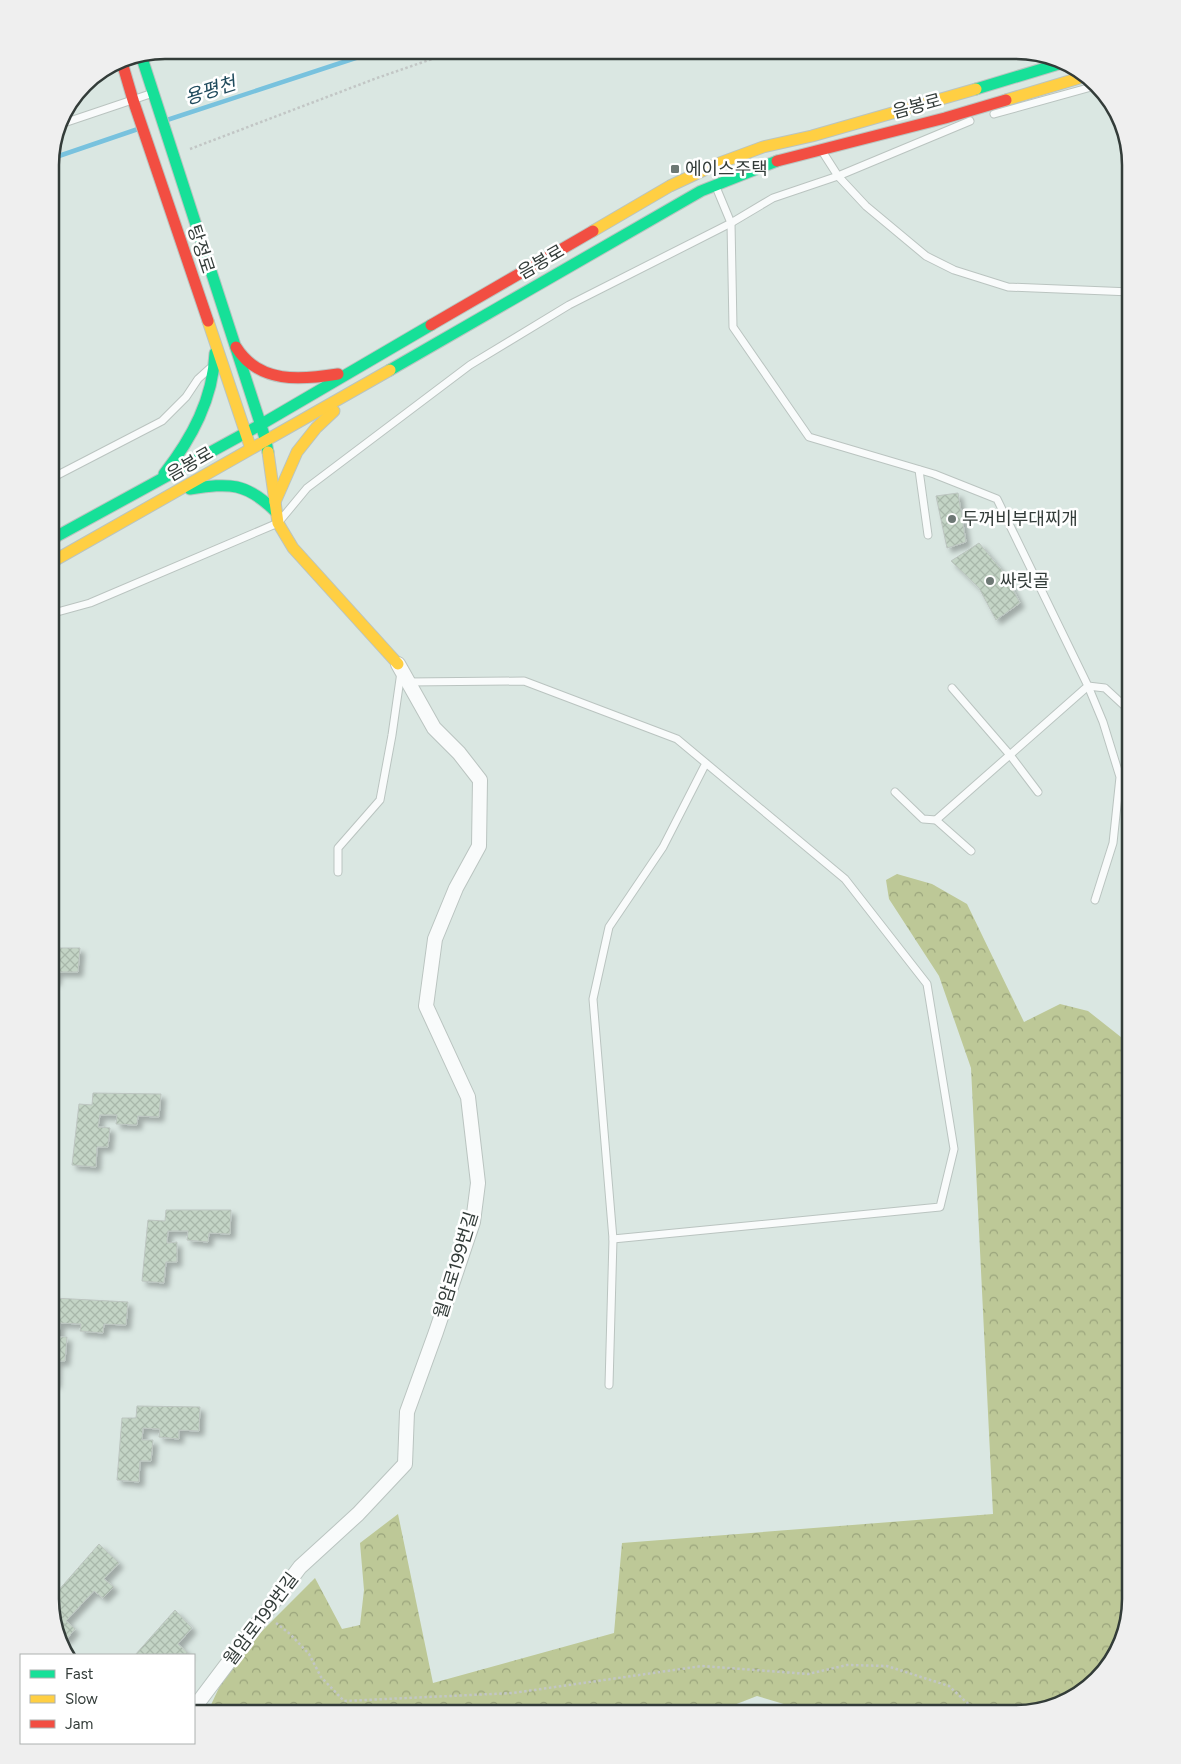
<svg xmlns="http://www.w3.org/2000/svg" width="1181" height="1764" font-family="Figtree,'Noto Sans KR',sans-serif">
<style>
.forest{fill:url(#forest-crowns)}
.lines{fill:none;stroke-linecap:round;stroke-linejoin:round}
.stream{stroke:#78c2de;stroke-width:4.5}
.building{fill:url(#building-cross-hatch);stroke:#bcc5c0;filter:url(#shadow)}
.lane-casing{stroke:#bac4c0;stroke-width:9}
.street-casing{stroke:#bac4c0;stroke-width:16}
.fast-casing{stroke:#bac4c0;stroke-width:13}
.slow-casing{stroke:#bac4c0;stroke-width:13}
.jam-casing{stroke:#bac4c0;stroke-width:13}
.path{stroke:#c2c6c5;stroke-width:2.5;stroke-dasharray:2.5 2.5;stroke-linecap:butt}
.lane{stroke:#f9fbfb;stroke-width:7}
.street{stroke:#f9fbfb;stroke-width:14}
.fast{stroke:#16e098;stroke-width:11}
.slow{stroke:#ffcf43;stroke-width:11}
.jam{stroke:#f24e42;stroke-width:11}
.poi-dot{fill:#6d7874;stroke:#fff;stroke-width:2}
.labels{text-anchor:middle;stroke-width:5;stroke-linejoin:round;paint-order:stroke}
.street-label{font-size:18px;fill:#333c39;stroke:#fff}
.poi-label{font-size:18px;fill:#333c39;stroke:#fff;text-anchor:start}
.water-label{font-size:19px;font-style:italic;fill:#204b5d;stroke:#fff}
.rim{fill:none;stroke:#333c39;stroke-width:2.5}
</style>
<defs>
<pattern id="forest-crowns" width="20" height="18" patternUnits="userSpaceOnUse" patternTransform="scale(1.25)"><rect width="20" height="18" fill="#bdc897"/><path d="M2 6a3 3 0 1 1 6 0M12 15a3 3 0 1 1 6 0" fill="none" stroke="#9aa47c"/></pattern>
<pattern id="building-cross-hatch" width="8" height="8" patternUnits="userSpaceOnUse" patternTransform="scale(1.25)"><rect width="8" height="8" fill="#c3d4c5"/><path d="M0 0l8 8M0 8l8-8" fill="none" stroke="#a8b7aa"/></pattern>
<filter id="shadow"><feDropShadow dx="4.5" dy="4.5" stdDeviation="2.5" flood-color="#0004"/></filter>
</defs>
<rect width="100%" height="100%" fill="#dae7e2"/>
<polygon class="forest" points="897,874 932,884 967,904 1024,1022 1060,1004 1088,1011 1131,1045 1131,1599 1115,1657 1073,1699 1016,1714 817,1714 757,1696 711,1714 510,1714 486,1711 480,1714 208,1714 209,1709 225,1675 256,1637 315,1578 342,1629 360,1625 364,1590 360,1543 398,1514 433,1683 614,1633 622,1543 993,1514 971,1068 939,976 889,899 886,880"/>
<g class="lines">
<g class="stream">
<polyline points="167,120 380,50"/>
<polyline points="50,159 138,129"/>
</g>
</g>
<g class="building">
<polygon points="958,493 966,542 947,548 936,496"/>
<polygon points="979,543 1005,574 1020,603 996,620 979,588 951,561"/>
<polygon points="50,948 80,948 78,972 57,972 56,981 50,980"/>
<polygon points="93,1093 161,1094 159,1117 138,1116 137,1125 116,1124 117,1115 100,1115 98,1127 110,1128 108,1147 97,1147 96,1167 72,1165 79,1104 92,1105"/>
<polygon points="166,1210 231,1210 230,1234 209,1233 208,1242 187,1240 188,1231 168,1231 167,1243 177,1242 177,1262 166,1262 164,1283 142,1281 148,1220 165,1221"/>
<polygon points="54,1298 128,1302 126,1325 104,1324 103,1333 80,1331 81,1324 60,1323 59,1337 67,1337 65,1361 57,1361 56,1384 50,1383 50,1310 52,1310"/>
<polygon points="137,1406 200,1407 199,1431 179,1430 179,1439 159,1437 160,1429 143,1428 142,1440 153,1440 151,1461 140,1461 139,1482 117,1480 122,1418 136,1418"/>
<polygon points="99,1544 119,1563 104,1579 114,1587 103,1598 94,1591 66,1621 75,1629 66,1640 60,1636 50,1600"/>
<polygon points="175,1610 192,1628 178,1644 189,1654 135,1655"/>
</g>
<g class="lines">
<defs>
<g id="lane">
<polyline points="994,114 1095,86"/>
<polyline points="58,125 153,93"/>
<polyline points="822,151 838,176 866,206 926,256 954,270 1008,287 1131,292"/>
<polyline points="716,187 731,223 733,327 809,437 934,474 997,499 1088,686 936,820 923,819 895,792"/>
<polyline points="919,470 928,535"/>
<polyline points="50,479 162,421 186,397 198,379 209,369"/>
<polyline points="50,614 90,603 278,523 307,488 470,365 569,305 731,223 773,198 838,176 970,121"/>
<polyline points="408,682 524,681 677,739 845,879 927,984 954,1149 940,1207 613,1239 593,999 609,927 663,847 706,763"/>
<polyline points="952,688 1010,755 1038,792"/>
<polyline points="936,820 971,851"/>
<polyline points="338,872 338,848 380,800 392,735 401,672"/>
<polyline points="1095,900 1113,843 1120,777 1103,722 1088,686 1105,688 1131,712"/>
<polyline points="609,1385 613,1239"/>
</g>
<polyline id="street" points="194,1708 300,1567 358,1514 405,1464 407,1412 436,1332 473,1222 478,1183 468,1097 426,1006 435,939 456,888 479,846 480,780 459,753 434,728 398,664"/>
<g id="fast">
<polyline points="141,55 266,441 268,452"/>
<polyline points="976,89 1062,63"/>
<polyline points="390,370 701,191 777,161"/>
<path d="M164 474C192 438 213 399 215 353"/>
<path d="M190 489C230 483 246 482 276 512"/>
<polyline points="50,540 260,425 431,325"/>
</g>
<g id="slow">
<polyline points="1006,100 1086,76"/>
<polyline points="593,231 670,186 717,164 763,147 812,136 976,89"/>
<polyline points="208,321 250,446"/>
<polyline points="268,452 278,523 293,548 398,664"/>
<polyline points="275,502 297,452 316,428 334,411"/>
<polyline points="50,563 390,370"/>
</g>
<g id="jam">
<polyline points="121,59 133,100 208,321"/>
<polyline points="777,161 945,118 1006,100"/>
<polyline points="431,325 593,231"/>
<path d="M236 347C259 384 301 380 338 374"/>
</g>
</defs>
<use href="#lane" class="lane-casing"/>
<use href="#street" class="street-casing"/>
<use href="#fast" class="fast-casing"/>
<use href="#slow" class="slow-casing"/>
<use href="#jam" class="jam-casing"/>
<g class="path">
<polyline points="190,149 377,78 458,50"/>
<polyline points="276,1623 290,1634 309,1654 321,1677 344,1701 513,1693 702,1666 808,1674 847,1665 887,1666 949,1686 979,1714"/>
</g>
<use href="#lane" class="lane"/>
<use href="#street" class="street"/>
<use href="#fast" class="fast"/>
<use href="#slow" class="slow"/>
<use href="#jam" class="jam"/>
</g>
<g class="poi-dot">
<rect x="670" y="164" width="10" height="10" rx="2.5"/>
<circle cx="952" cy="519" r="5"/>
<circle cx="990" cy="581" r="5"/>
</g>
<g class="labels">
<g class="street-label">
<text transform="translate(917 106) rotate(-15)" y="6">음봉로</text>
<text transform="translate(201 249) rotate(72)" y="6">탕정로</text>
<text transform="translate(541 262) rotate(-30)" y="6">음봉로</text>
<text transform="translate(190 464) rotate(-30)" y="6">음봉로</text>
<text transform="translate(456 1265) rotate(-73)" y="6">월암로199번길</text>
<text transform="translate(261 1619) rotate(-53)" y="6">월암로199번길</text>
</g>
<g class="poi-label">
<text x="685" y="175">에이스주택</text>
<text x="962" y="525">두꺼비부대찌개</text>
<text x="1000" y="587">싸릿골</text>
</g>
<g class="water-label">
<text transform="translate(210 90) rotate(-18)" y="7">용평천</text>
</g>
</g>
<path d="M0 0H1181V1764H0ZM165 59H1016A106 106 0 0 1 1122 165V1599A106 106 0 0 1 1016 1705H165A106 106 0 0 1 59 1599V165A106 106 0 0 1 165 59Z" fill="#efefef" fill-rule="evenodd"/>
<path class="rim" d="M165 59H1016A106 106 0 0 1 1122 165V1599A106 106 0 0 1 1016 1705H165A106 106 0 0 1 59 1599V165A106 106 0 0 1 165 59Z"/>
<rect x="20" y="1654" width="175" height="90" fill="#ffffff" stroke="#adb1b0"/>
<rect x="30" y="1670" width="25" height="8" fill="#16e098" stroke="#adb1b0"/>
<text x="65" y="1679" font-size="15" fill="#333c39">Fast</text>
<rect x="30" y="1695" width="25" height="8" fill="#ffcf43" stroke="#adb1b0"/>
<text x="65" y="1704" font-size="15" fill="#333c39">Slow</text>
<rect x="30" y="1720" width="25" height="8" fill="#f24e42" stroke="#adb1b0"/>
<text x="65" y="1729" font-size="15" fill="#333c39">Jam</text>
</svg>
